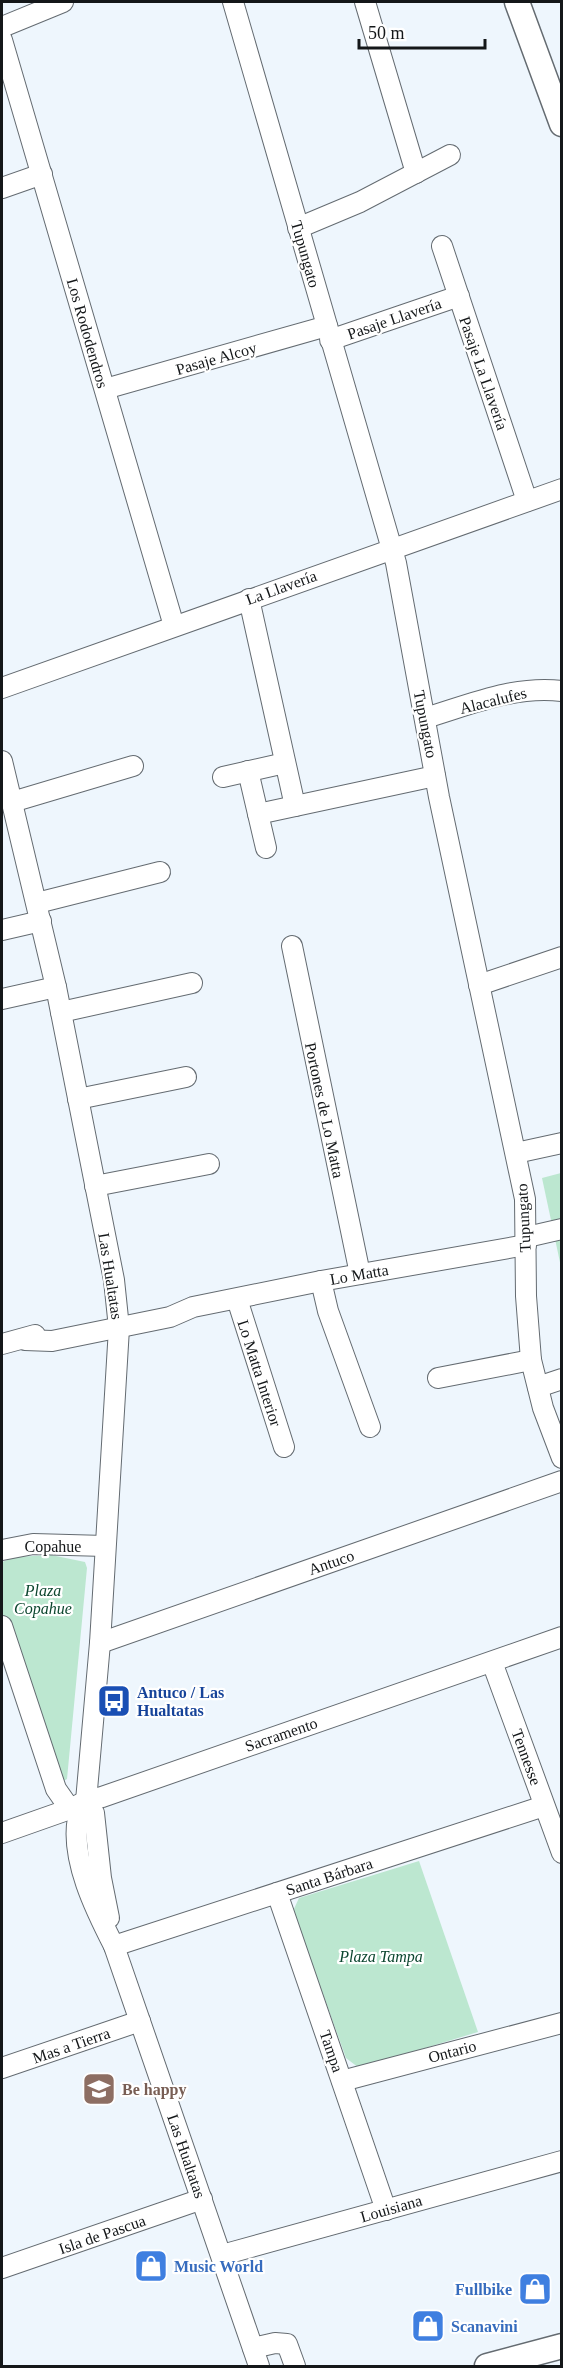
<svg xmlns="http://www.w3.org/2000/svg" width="563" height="2368" font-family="'Times New Roman',serif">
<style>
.green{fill:#bce7d0}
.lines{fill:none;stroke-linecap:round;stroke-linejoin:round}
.minor-casing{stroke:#646b71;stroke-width:22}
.major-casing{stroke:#646b71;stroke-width:27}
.minor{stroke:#fff;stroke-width:20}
.major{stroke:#fff;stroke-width:24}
.labels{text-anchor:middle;stroke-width:4.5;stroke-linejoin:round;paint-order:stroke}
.street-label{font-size:16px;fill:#141719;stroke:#fff}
.park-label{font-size:16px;font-style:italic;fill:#0c462f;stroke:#fff}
.transit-label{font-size:16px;font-weight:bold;fill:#164399;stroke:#fff;text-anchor:start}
.education-label{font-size:16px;font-weight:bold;fill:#785e54;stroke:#fff;text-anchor:start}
.shop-label{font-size:16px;font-weight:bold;fill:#366cbe;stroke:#fff;text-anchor:start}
</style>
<rect width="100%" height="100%" fill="#eef6fd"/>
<g class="green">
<polygon points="561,1173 561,1267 542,1178"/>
<polygon points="51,1555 85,1562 87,1568 67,1779 60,1783 2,1612 2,1562 15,1557"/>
<polygon points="419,1861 478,2032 359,2068 346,2058 293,1911 299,1898"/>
</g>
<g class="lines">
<defs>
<g id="minor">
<polyline points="233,2 396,563 439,797 525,1199 526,1296 531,1360 543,1408 562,1458"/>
<polyline points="365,2 416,173"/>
<polyline points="2,27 63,2"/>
<polyline points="2,40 174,626"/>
<polyline points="2,188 42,174"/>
<polyline points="298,228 360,202 450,155"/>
<polyline points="442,246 527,501"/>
<polyline points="330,340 459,296"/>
<polyline points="105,389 327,326"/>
<polyline points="249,599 295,806"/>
<polyline points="2,688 562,489"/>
<path d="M425 718C469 705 514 685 562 691"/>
<path d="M2 761 56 987 114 1280 119 1328 100 1643 86 1801C83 1806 80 1812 78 1818 70 1859 96 1911 114 1946L259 2366"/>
<polyline points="248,771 266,848"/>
<polyline points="223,777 285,763"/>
<polyline points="12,802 133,766"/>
<polyline points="258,814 435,776"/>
<polyline points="37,903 160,872"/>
<polyline points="2,930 41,921"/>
<polyline points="292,946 360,1274"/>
<polyline points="479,985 562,957"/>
<polyline points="2,999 56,987"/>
<polyline points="61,1012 192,983"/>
<polyline points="78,1099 186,1077"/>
<polyline points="516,1153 562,1143"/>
<polyline points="95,1186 209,1164"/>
<polyline points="527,1237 562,1229"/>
<polyline points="321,1281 328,1311 370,1427"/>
<polyline points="237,1299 284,1447"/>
<polyline points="25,1340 52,1341 170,1317 193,1307 321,1281 526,1245"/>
<polyline points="2,1344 35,1335"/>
<polyline points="438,1378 531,1360"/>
<polyline points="538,1387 562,1379"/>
<polyline points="2,1550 33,1544 105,1546"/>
<polyline points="2,1626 56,1789 70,1809"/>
<polyline points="100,1643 562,1481"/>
<polyline points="492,1662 562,1853"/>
<polyline points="86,1801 94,1813 101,1878 109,1918"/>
<polyline points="2,1833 70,1809 86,1801 102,1797 562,1637"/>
<polyline points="277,1893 386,2210"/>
<polyline points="114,1946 544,1806"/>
<polyline points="2,2068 140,2021"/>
<polyline points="342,2081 562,2023"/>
<polyline points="222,2255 562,2161"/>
<polyline points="2,2268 202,2199"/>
<polyline points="253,2348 275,2343 287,2344 295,2366"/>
</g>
<g id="major">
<polyline points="517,2 562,124"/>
<polyline points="487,2366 562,2346"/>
</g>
</defs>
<use href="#minor" class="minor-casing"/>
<use href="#major" class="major-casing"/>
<use href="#minor" class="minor"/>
<use href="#major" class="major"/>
</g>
<defs>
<symbol id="bus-square" viewBox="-11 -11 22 22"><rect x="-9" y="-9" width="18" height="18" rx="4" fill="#1a4fb4" stroke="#fff"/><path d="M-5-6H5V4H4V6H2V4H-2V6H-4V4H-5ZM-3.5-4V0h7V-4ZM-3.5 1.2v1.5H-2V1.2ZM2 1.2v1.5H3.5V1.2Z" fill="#fff"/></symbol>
<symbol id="school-square" viewBox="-11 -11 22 22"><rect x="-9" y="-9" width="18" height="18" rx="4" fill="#8d6e63" stroke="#fff"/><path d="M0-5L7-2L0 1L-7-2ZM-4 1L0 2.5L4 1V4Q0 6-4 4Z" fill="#fff"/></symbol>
<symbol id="shop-square" viewBox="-11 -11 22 22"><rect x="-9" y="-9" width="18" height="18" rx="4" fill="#3f7fe0" stroke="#fff"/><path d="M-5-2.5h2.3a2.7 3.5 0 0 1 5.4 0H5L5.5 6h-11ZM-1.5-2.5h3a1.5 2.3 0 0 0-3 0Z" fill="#fff"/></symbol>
</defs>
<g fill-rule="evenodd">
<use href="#bus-square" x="95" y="1682" width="38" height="38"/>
<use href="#school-square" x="80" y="2070" width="38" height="38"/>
<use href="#shop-square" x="132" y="2247" width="38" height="38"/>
<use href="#shop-square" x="516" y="2270" width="38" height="38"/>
<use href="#shop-square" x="409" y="2307" width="38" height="38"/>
</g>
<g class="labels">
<g class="street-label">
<text transform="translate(306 254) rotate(74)" y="6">Tupungato</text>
<text transform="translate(394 318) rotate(-19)" y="6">Pasaje Llavería</text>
<text transform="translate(88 333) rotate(74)" y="6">Los Rododendros</text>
<text transform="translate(216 358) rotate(-16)" y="6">Pasaje Alcoy</text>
<text transform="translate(484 373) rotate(71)" y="6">Pasaje La Llavería</text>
<text transform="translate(281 587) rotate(-20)" y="6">La Llavería</text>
<text transform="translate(493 700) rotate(-14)" y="6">Alacalufes</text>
<text transform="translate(426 724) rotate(79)" y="6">Tupungato</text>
<text transform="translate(325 1110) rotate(78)" y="6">Portones de Lo Matta</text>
<text transform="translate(523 1218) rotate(-93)" y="6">Tupungato</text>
<text transform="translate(359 1274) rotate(-10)" y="6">Lo Matta</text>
<text transform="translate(111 1276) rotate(81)" y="6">Las Hualtatas</text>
<text transform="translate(260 1373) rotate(72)" y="6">Lo Matta Interior</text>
<text x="53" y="1552">Copahue</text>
<text transform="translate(331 1562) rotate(-19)" y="6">Antuco</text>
<text transform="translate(281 1734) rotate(-19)" y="6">Sacramento</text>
<text transform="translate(527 1757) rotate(70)" y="6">Tennesse</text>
<text transform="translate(329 1876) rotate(-18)" y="6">Santa Bárbara</text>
<text transform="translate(71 2045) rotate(-19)" y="6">Mas a Tierra</text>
<text transform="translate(332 2051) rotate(71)" y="6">Tampa</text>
<text transform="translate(452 2051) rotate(-15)" y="6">Ontario</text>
<text transform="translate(187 2156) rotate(71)" y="6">Las Hualtatas</text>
<text transform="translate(391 2208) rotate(-16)" y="6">Louisiana</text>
<text transform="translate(102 2234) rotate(-19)" y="6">Isla de Pascua</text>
</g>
<g class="park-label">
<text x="43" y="1596">Plaza<tspan x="43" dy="18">Copahue</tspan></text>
<text x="381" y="1962">Plaza Tampa</text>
</g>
<g class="transit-label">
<text x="137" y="1698">Antuco / Las<tspan x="137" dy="18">Hualtatas</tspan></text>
</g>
<g class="education-label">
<text x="122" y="2095">Be happy</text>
</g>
<g class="shop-label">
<text x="174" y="2272">Music World</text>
<text x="512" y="2295" text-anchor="end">Fullbike</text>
<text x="451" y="2332">Scanavini</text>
</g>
</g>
<rect width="563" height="2368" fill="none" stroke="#141719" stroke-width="6"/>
<path d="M359 39v9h126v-9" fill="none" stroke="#141719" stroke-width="3"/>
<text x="368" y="39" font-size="18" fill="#141719" stroke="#ffffff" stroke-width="4.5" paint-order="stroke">50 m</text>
</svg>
